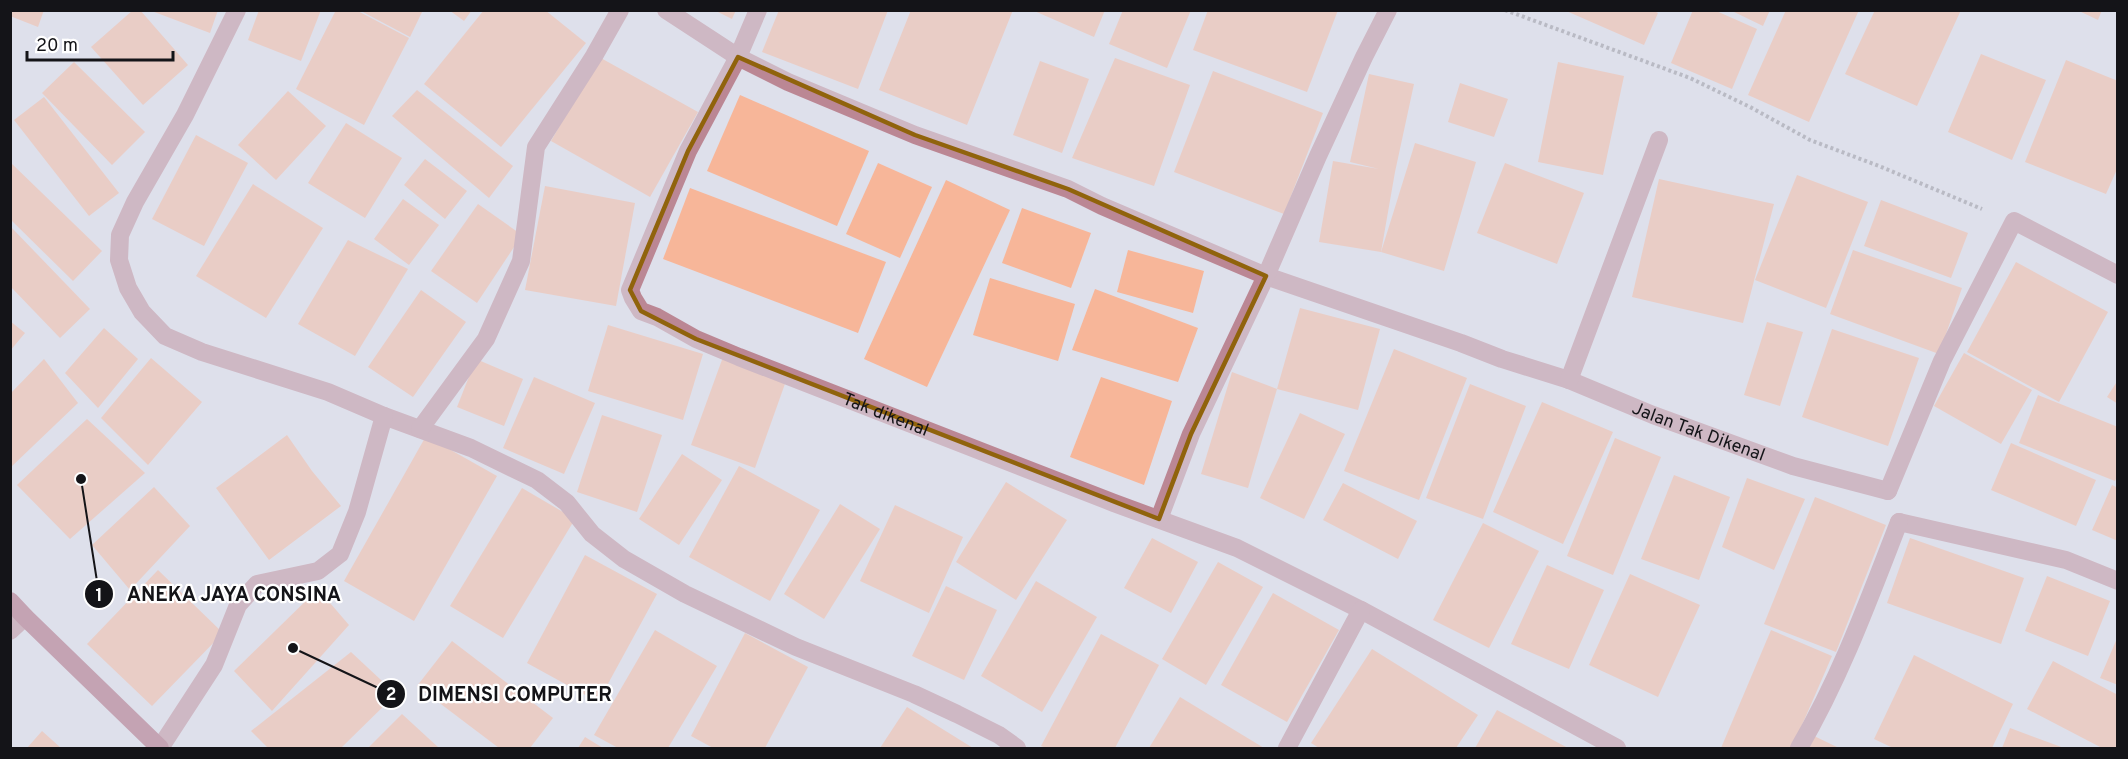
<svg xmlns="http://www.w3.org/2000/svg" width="2128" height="759" font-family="Overpass,sans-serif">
<rect width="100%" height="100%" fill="#dee0eb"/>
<g fill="#f7b699">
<path d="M10 10H44L38 27 10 16Z"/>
<path d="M133 10H140L188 65 143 105 91 47Z"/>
<path d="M149 10H218L210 33Z"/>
<path d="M259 10H321L301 61 248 40Z"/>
<path d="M336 10H356L409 38 364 125 296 89Z"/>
<path d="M359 10H423L410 37Z"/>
<path d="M449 10H472L464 21Z"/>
<path d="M484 10H545L586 43 501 147 424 84Z"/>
<path d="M714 10H736L732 19Z"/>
<path d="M779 10H888L858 89 762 52Z"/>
<path d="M911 10H1013L967 125 879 90Z"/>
<path d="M1032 10H1105L1094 37Z"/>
<path d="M1123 10H1191L1167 68 1109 44Z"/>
<path d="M1208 10H1338L1307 92 1193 50Z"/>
<path d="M1564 10H1652L1658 13 1644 45Z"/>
<path d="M1693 10H1714L1757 29 1732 89 1671 63Z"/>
<path d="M1730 10H1770L1763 26Z"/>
<path d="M1786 10H1859L1809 122 1748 95Z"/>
<path d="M1875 10H1961L1917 106 1845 74Z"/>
<path d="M2077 10H2102L2098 20Z"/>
<path d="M1981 54 2046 80 2012 160 1948 132Z"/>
<path d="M599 57 698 112 650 197 551 141Z"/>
<path d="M1115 58 1190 85 1154 186 1072 158Z"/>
<path d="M2066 60 2118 81V167L2106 194 2025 162Z"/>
<path d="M1040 61 1089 79 1062 153 1013 135Z"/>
<path d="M74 62 145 132 112 165 42 93Z"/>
<path d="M1558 62 1624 76 1603 175 1538 162Z"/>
<path d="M1213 71 1323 113 1284 214 1174 172Z"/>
<path d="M1369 74 1414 84 1395 172 1381 252 1319 242 1333 161 1379 169 1350 162Z"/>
<path d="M1460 83 1508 99 1494 137 1448 122Z"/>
<path d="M417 90 513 166 489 198 392 116Z"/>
<path d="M288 91 326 126 276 180 238 145Z"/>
<path d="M740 95 869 151 837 226 707 171Z"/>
<path d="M44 97 119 193 89 216 14 120Z"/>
<path d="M346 123 402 158 365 218 308 183Z"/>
<path d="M196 135 248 163 204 246 152 219Z"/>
<path d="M1415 143 1476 162 1444 271 1381 252Z"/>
<path d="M425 159 467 191 445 219 404 185Z"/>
<path d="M10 162 102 251 73 281 10 219Z"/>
<path d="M878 163 932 187 900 258 846 234Z"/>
<path d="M1505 163 1584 193 1557 264 1477 233Z"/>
<path d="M1797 175 1868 202 1826 308 1755 280Z"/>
<path d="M1659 179 1774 204 1743 323 1632 297Z"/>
<path d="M946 180 1010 210 927 387 864 359Z"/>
<path d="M253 184 323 228 266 318 196 276Z"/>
<path d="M545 186 635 203 616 306 525 290Z"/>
<path d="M690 188 886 262 858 333 663 259Z"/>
<path d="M403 199 439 225 409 265 374 239Z"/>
<path d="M1881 200 1968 233 1951 278 1864 246Z"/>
<path d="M478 204 522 235 477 303 431 271Z"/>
<path d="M1022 208 1091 233 1071 288 1002 263Z"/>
<path d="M10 226 90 309 60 338 10 286Z"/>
<path d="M348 240 408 269 355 356 298 324Z"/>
<path d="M1128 250 1204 271 1193 313 1117 292Z"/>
<path d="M1853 250 1962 288 1939 354 1830 314Z"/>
<path d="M2016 262 2108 312 2059 402 1967 352Z"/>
<path d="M990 278 1075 304 1058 361 973 335Z"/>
<path d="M1095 289 1198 328 1178 382 1072 350Z"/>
<path d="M421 290 466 322 413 397 368 367Z"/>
<path d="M1300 308 1380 329 1358 410 1277 389Z"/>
<path d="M10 321 25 333 10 351Z"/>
<path d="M1767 322 1803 332 1780 406 1744 395Z"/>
<path d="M608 325 703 354 683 420 588 391Z"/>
<path d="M104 328 138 359 98 408 65 373Z"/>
<path d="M1832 329 1919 358 1888 446 1802 417Z"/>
<path d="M1394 349 1467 378 1419 500 1344 471Z"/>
<path d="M1964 353 2032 390 2001 444 1934 406Z"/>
<path d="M723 357 786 381 755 468 691 445Z"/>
<path d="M151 358 202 402 148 465 101 418Z"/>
<path d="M44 359 78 403 10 468V394Z"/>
<path d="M476 359 523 379 504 426 457 407Z"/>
<path d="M1232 372 1277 389 1248 488 1201 474Z"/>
<path d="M534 377 595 403 564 474 503 448Z"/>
<path d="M1101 377 1172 401 1144 485 1070 457Z"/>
<path d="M2118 380V404L2107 397Z"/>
<path d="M1470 384 1526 406 1483 519 1426 498Z"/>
<path d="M2038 395 2118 427V474L2115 481 2019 443Z"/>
<path d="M1542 402 1613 432 1563 544 1493 512Z"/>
<path d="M1300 413 1345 434 1304 519 1260 498Z"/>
<path d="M602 415 662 435 637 512 577 492Z"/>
<path d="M87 419 145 473 70 539 17 485Z"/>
<path d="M287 435 312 471 341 506 269 560 216 488Z"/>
<path d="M426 436 497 476 414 621 344 581Z"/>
<path d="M1615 438 1661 457 1613 575 1567 556Z"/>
<path d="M2011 443 2096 480 2076 526 1991 490Z"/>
<path d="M682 454 722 480 679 545 639 519Z"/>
<path d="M739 466 820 510 770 601 689 557Z"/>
<path d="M1674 475 1730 497 1699 580 1641 559Z"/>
<path d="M1747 478 1805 499 1774 570 1722 547Z"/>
<path d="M1006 482 1067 520 1016 600 956 562Z"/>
<path d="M1343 483 1417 521 1398 559 1323 520Z"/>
<path d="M2112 485 2118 488V541L2092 530Z"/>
<path d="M154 487 190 526 130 590 92 545Z"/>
<path d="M522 488 575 519 503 638 450 606Z"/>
<path d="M1815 497 1886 525 1836 652 1764 624Z"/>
<path d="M840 504 880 529 824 619 784 594Z"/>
<path d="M895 505 963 537 929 613 860 581Z"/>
<path d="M1483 523 1539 551 1489 648 1433 620Z"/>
<path d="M1152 538 1198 562 1171 613 1124 588Z"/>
<path d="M1910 538 2024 578 2001 644 1887 603Z"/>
<path d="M585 555 657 594 598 702 527 663Z"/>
<path d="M1218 562 1263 587 1206 685 1162 659Z"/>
<path d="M1547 565 1604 590 1569 669 1511 644Z"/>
<path d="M158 570 223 633 152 706 87 644Z"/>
<path d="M1630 574 1700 605 1658 697 1589 665Z"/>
<path d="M2047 576 2110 601 2088 656 2025 631Z"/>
<path d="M1036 581 1097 617 1042 712 981 676Z"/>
<path d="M946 586 997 610 964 680 912 656Z"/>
<path d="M318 589 349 625 272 711 234 671Z"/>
<path d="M1273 593 1339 630 1287 722 1221 685Z"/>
<path d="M655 630 717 666 668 748H618L594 735Z"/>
<path d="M1771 630 1832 656 1792 748H1721Z"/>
<path d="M745 633 808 667 765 748H713L691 736Z"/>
<path d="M1101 634 1159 665 1115 748H1046L1041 746Z"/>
<path d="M2118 636V685L2100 678Z"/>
<path d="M452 641 553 718 530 748H499L417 686Z"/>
<path d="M1372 649 1478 715 1456 748H1319L1311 743Z"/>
<path d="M351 652 396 694 341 748H268L251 731Z"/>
<path d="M1914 655 2013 704 1992 748H1893L1874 739Z"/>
<path d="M2053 661 2118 695V748H2102L2027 709Z"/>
<path d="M1180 697 1264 748H1149Z"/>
<path d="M907 707 973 748H880Z"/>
<path d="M1497 710 1568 748H1475Z"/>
<path d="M402 714 439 748H368Z"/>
<path d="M2010 728 2064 748H2002Z"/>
<path d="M42 731 61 748H27Z"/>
<path d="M1812 735 1839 748H1806Z"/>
<path d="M585 737 603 748H578Z"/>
</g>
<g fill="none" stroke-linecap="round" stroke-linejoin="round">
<path stroke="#8c8d95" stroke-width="4" stroke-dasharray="3 3" stroke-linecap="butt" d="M1505 10 1690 78 1750 107 1810 140 1879 166 1982 209"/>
<g stroke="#bb8794" stroke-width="18">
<path id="s1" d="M666 10 738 57 788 82 915 135 1068 189 1102 206 1266 276 1461 343 1502 359 1569 380 1653 415 1793 466 1888 491"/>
<path id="s2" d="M758 10 738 57 688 151 630 290 633 298 641 311 657 317 696 339 739 357 1114 503 1237 548 1361 610 1617 748"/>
<path d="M1569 380 1659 140"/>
<path d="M384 416 471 448 537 480 567 503 592 534 624 559 685 594 796 647 914 694 957 714 999 735 1017 748"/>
<path d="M420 429 486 339 521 261 536 147 594 56 620 10"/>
<path d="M1888 491 1942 361 2014 221 2118 275"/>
<path d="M1159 519 1191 434 1266 276 1318 156 1364 57 1388 10"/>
<path d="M1899 522 2066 560 2118 581"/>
<path d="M10 631 25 617"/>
<path d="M160 748 214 665 238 605 257 584 318 571 340 554 357 512 384 416 328 392 202 352 165 336 142 312 128 288 119 260 120 235 135 202 185 115 237 10"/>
<path d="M1287 748 1361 610"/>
<path d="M1799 748C1841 676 1869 599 1899 522"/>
</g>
<path stroke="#a45a6f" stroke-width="18" d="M10 601 25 617 160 748"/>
</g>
<path d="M0 0H2128V759H0ZM738 57 915 135 1068 189 1266 276 1191 434 1159 519 696 339 641 311 630 290 688 151Z" fill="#dee0eb" fill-opacity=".55" fill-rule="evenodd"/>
<path fill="none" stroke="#90630c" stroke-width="4.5" stroke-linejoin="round" d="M738 57 915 135 1068 189 1266 276 1191 434 1159 519 696 339 641 311 630 290 688 151Z"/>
<g text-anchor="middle" stroke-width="4.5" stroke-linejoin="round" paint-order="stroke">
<g font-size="18" fill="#141418" stroke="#fff">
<text dy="6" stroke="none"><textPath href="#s2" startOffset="598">Tak dikenal</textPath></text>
<text dy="6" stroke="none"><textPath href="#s1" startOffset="1118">Jalan Tak Dikenal</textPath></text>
</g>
</g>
<path fill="none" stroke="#141418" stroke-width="2" d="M81 479L99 594M293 648L391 694"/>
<g fill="#141418" stroke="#fff" stroke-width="2">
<circle cx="81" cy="479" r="6"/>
<circle cx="293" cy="648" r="6"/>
<circle cx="99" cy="594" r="15"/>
<circle cx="391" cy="694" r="15"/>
</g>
<g font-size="18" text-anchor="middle" font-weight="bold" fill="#fff">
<text x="99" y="601">1</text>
<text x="391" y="700">2</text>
</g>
<g font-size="20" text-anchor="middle" font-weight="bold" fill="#141418" stroke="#fff" stroke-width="4.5" stroke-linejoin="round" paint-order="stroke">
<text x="234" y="601">ANEKA JAYA CONSINA</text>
<text x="515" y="701">DIMENSI COMPUTER</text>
</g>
<rect width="2128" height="759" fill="none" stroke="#141418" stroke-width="24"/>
<path d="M27 51v9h146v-9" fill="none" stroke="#141418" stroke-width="3"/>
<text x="36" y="51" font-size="18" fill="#141418" stroke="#ffffff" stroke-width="4.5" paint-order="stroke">20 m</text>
</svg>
